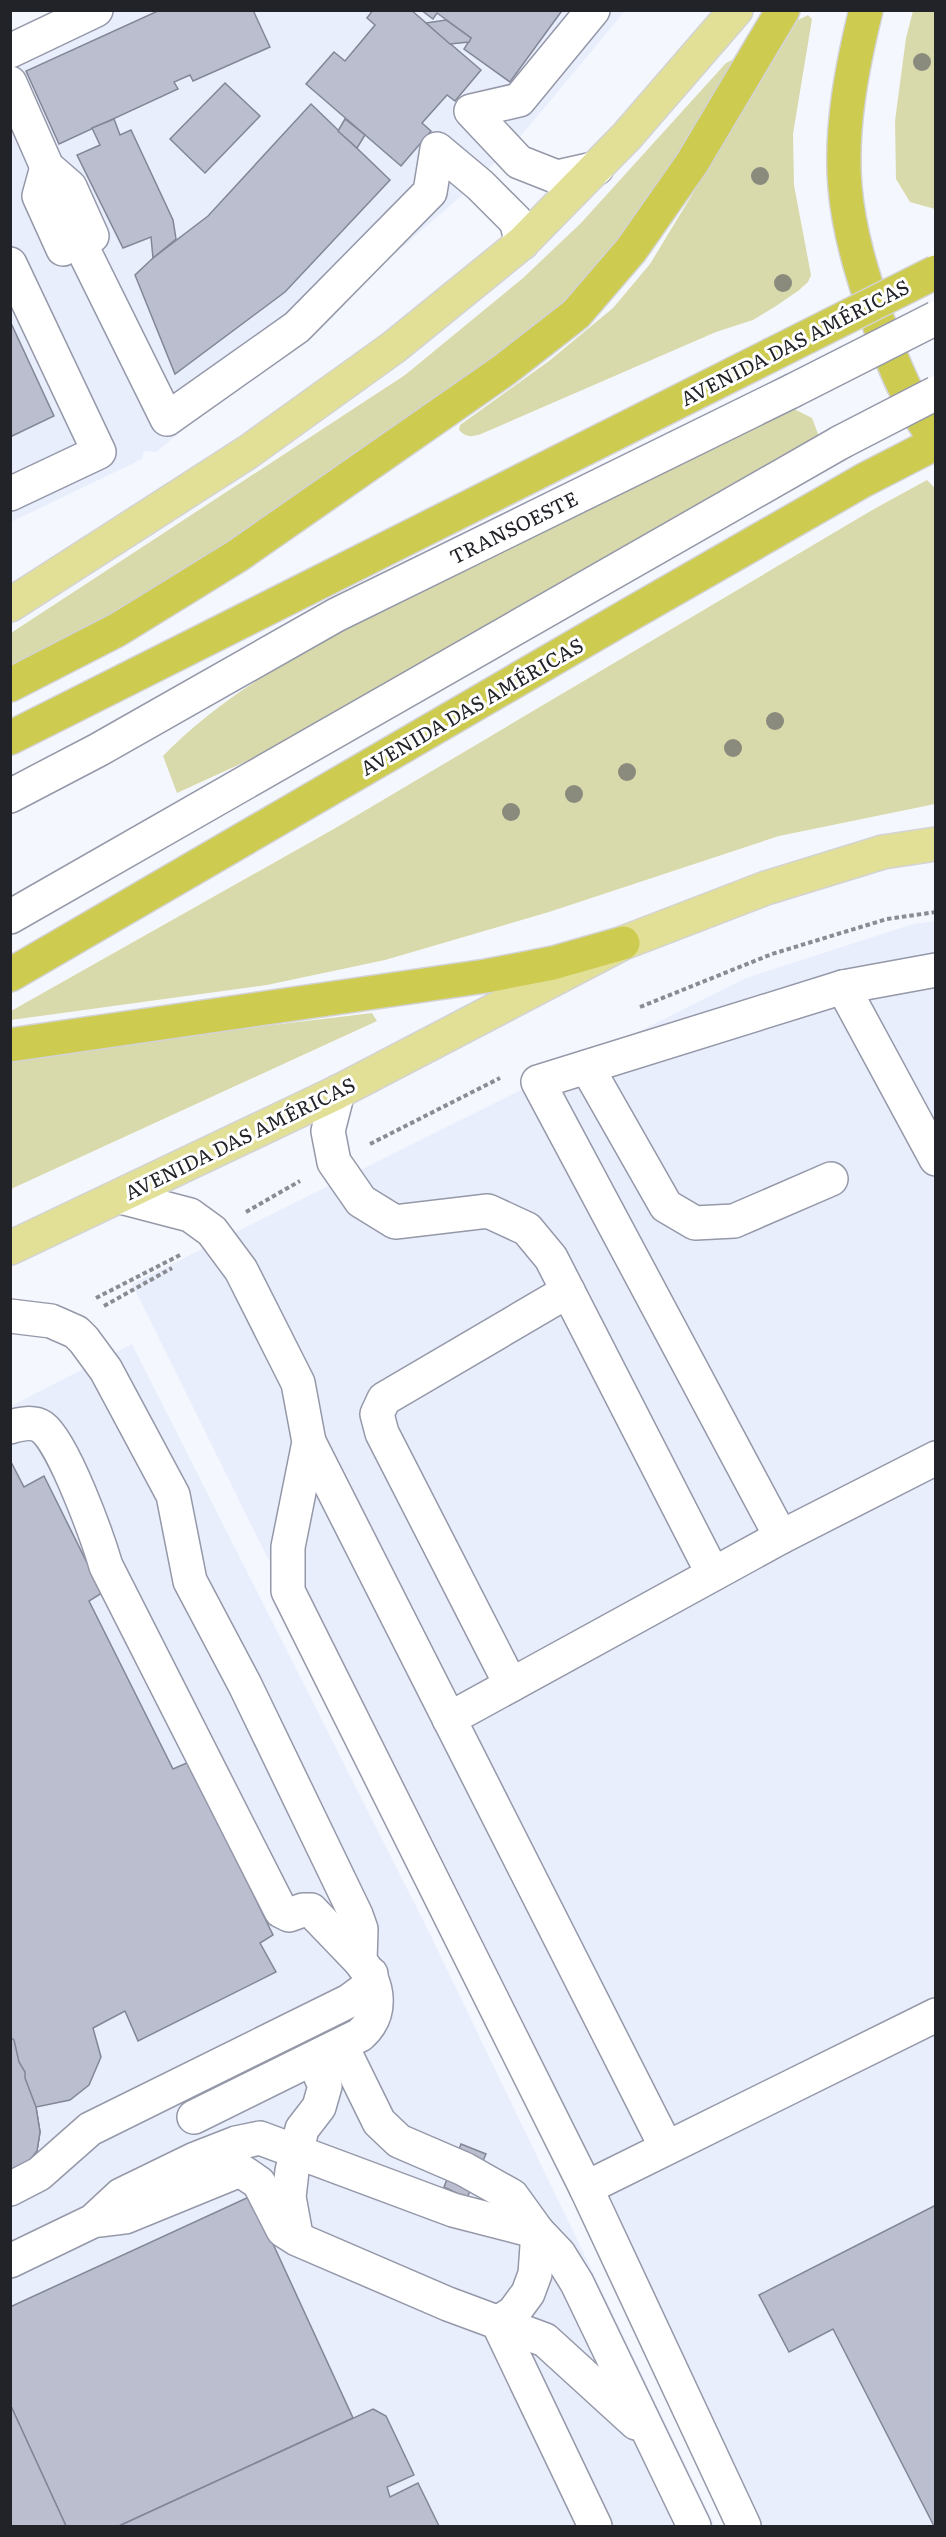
<svg xmlns="http://www.w3.org/2000/svg" width="946" height="2537" font-family="Literata,serif">
<rect width="100%" height="100%" fill="#f5f7fe"/>
<g fill="#e9eefd">
<path d="M53 10 625 11 520 137 468 190 335 306 156 452 144 451 142 459 11 522V30Z"/>
<path d="M935 921V2526H747L132 1284 746 978 913 924Z"/>
<path d="M132 1344 429 1932 715 2526H11V1406Z"/>
</g>
<g fill="#d9daab">
<path d="M913 11H935V209L910 202 896 179 895 121 906 38Z"/>
<path d="M808 15 812 19 793 134 794 185 811 275 808 282 798 291 776 306 753 320 716 332 481 434C471 437 467 438 459 430L460 425 549 361 613 308 650 264 798 20Z"/>
<path d="M734 59 738 63 624 237 578 295 435 402 194 568 11 670V633L405 375 523 278 581 223 726 63Z"/>
<path d="M790 407 812 418 820 439 271 750 177 793 163 756C241 675 361 621 462 571 571 516 680 461 790 407Z"/>
<path d="M927 480 936 489 935 804 779 836 549 912 385 960 267 985 11 1020V1011L339 826 874 509Z"/>
<path d="M372 1013 377 1021 11 1189 10 1057Z"/>
</g>
<g fill="#babecf" stroke="#828797" stroke-width="1.5">
<path d="M160 10H253L270 47 193 81 190 75 174 82 178 89 59 144 26 71Z"/>
<path d="M373 10H411L481 70 455 101 447 95 422 123 431 131 401 166 306 84 334 52 345 61 375 25 367 18Z"/>
<path d="M421 10H559L561 12 510 82 464 49 471 38 437 13 433 19Z"/>
<path d="M446 20 471 38 469 42 450 44 426 23Z"/>
<path d="M225 83 260 116 205 173 170 139Z"/>
<path d="M311 104 390 180 285 292 175 374 135 275 153 258 208 216Z"/>
<path d="M114 119 120 135 131 130 173 220 176 239 153 258 151 237 123 248 77 155 100 145 92 128Z"/>
<path d="M345 119 365 135 357 148 338 131Z"/>
<path d="M10 321 54 416 10 437Z"/>
<path d="M10 1460 24 1487 44 1476 102 1593 89 1601 173 1769 189 1762 273 1935 260 1943 276 1972 138 2041 125 2011 93 2028 101 2057 89 2085 70 2100 36 2107 40 2132 37 2151 22 2170 10 2178Z"/>
<path d="M10 2037 14 2040 19 2062 25 2072V2078L36 2107 40 2132 37 2151 22 2170 10 2178Z"/>
<path d="M461 2144 486 2154 467 2198 444 2187Z"/>
<path d="M251 2196 353 2418 119 2526H66L10 2404V2307Z"/>
<path d="M936 2205V2526H934L833 2329 789 2352 759 2295Z"/>
<path d="M10 2404 60 2513 66 2526H10Z"/>
<path d="M373 2409 386 2416 414 2475 387 2487 390 2497 418 2483 439 2526H119Z"/>
</g>
<g fill="none" stroke-linecap="round" stroke-linejoin="round">
<g stroke="#9498a8" stroke-width="36">
<g id="minor">
<path d="M593 10 519 100 471 111 519 162 557 177 597 168"/>
<path d="M10 51 96 10"/>
<path d="M10 83 47 167 70 187 92 236"/>
<path d="M47 167 39 196 63 249"/>
<path d="M67 217 167 419 297 327 430 192 437 149 480 185 516 221 522 243"/>
<path d="M10 264 99 452 10 494"/>
<path d="M10 796 98 750 336 615 792 391"/>
<path d="M10 917 841 442"/>
<path d="M843 987 936 1159"/>
<path d="M587 1067 666 1206 695 1223 734 1221 831 1179"/>
<path d="M338 1092 328 1131 334 1162 361 1201 395 1222 488 1211 527 1229 551 1258 713 1574"/>
<path d="M121 1197 190 1215 212 1231 241 1270 298 1383 309 1442 288 1547V1591L586 2188 744 2526"/>
<path d="M10 1316 51 1321 76 1332 84 1340 106 1370 173 1495 190 1581 245 1685 356 1915 361 1929 360 1961C379 1984 384 2014 360 2035L194 2117"/>
<path d="M10 1427C20 1424 33 1421 42 1427 64 1443 98 1539 106 1566L281 1911 289 1915 303 1910H311L360 1961"/>
<path d="M309 1442 666 2147"/>
<path d="M781 1537 538 1082 843 987 936 970"/>
<path d="M511 1685 382 1433 377 1414 384 1399 568 1291"/>
<path d="M449 1719 781 1537 936 1458"/>
<path d="M349 2061 379 2122 399 2141 464 2169 512 2196 538 2232 535 2274 528 2293 514 2312 498 2323 595 2526"/>
<path d="M586 2188 936 2015"/>
<path d="M10 2189 39 2174 90 2129 349 2001 368 1987 371 1974"/>
<path d="M101 2220 125 2217 240 2170 259 2183 283 2230 297 2239 448 2304 545 2340 636 2423"/>
<path d="M296 2235 289 2197 292 2171 302 2129 319 2107 325 2086 320 2075"/>
<path d="M10 2261 93 2221 121 2195 195 2159 236 2143 260 2138 453 2210 538 2232 559 2254 577 2283 694 2526"/>
</g>
</g>
<g stroke="#d3d3d4" stroke-width="36">
<g id="major">
<path d="M10 605 248 452 394 347 522 243 627 136 736 10"/>
<path d="M10 1248 338 1092 623 943 766 888 883 852 936 844"/>
</g>
</g>
<g stroke="#d3d3d4" stroke-width="36">
<g id="highway">
<path d="M866 10C852 67 840 129 845 187 849 234 863 277 878 321 892 363 909 404 936 440"/>
<path d="M10 685 117 630 237 556 504 370 576 314 631 250 692 163 783 10"/>
<path d="M10 738 771 355"/>
<path d="M10 975 620 620 864 480 936 443"/>
<path d="M10 1045 486 976 553 963 623 943"/>
</g>
</g>
<g stroke="#8a8c92" stroke-width="4" stroke-dasharray="4.5 3" stroke-linecap="butt">
<path d="M640 1007 772 954 887 919 936 912"/>
<path d="M370 1144 500 1078"/>
<path d="M246 1212 300 1181"/>
<path d="M96 1298 180 1255"/>
<path d="M104 1306 172 1268"/>
</g>
<use href="#minor" stroke="#fff" stroke-width="33"/>
<use href="#major" stroke="#e2e096" stroke-width="33"/>
<use href="#highway" stroke="#cecc50" stroke-width="33"/>
<g stroke="#9498a8" stroke-width="36" stroke-linecap="butt">
<g id="minor-bridge">
<path d="M792 391 936 318"/>
<path d="M841 442 936 393"/>
</g>
</g>
<g stroke="#d3d3d4" stroke-width="36" stroke-linecap="butt">
<path id="highway-bridge" d="M771 355 936 272"/>
</g>
<use href="#minor-bridge" stroke="#fff" stroke-width="33"/>
<use href="#highway-bridge" stroke="#cecc50" stroke-width="33"/>
</g>
<g fill="#8a8b7d">
<circle cx="922" cy="62" r="9"/>
<circle cx="760" cy="176" r="9"/>
<circle cx="783" cy="283" r="9"/>
<circle cx="775" cy="721" r="9"/>
<circle cx="733" cy="748" r="9"/>
<circle cx="627" cy="772" r="9"/>
<circle cx="574" cy="794" r="9"/>
<circle cx="511" cy="812" r="9"/>
</g>
<g text-anchor="middle" stroke-width="6" stroke-linejoin="round" paint-order="stroke">
<g font-size="20" fill="#212329" stroke="#fff">
<text transform="translate(795 343) rotate(-27)" y="7">AVENIDA DAS AMÉRICAS</text>
<text transform="translate(514 528) rotate(-26)" y="7">TRANSOESTE</text>
<text transform="translate(472 707) rotate(-30)" y="7">AVENIDA DAS AMÉRICAS</text>
<text transform="translate(240 1139) rotate(-26)" y="7">AVENIDA DAS AMÉRICAS</text>
</g>
</g>
<rect width="946" height="2537" fill="none" stroke="#212329" stroke-width="24"/>
</svg>
